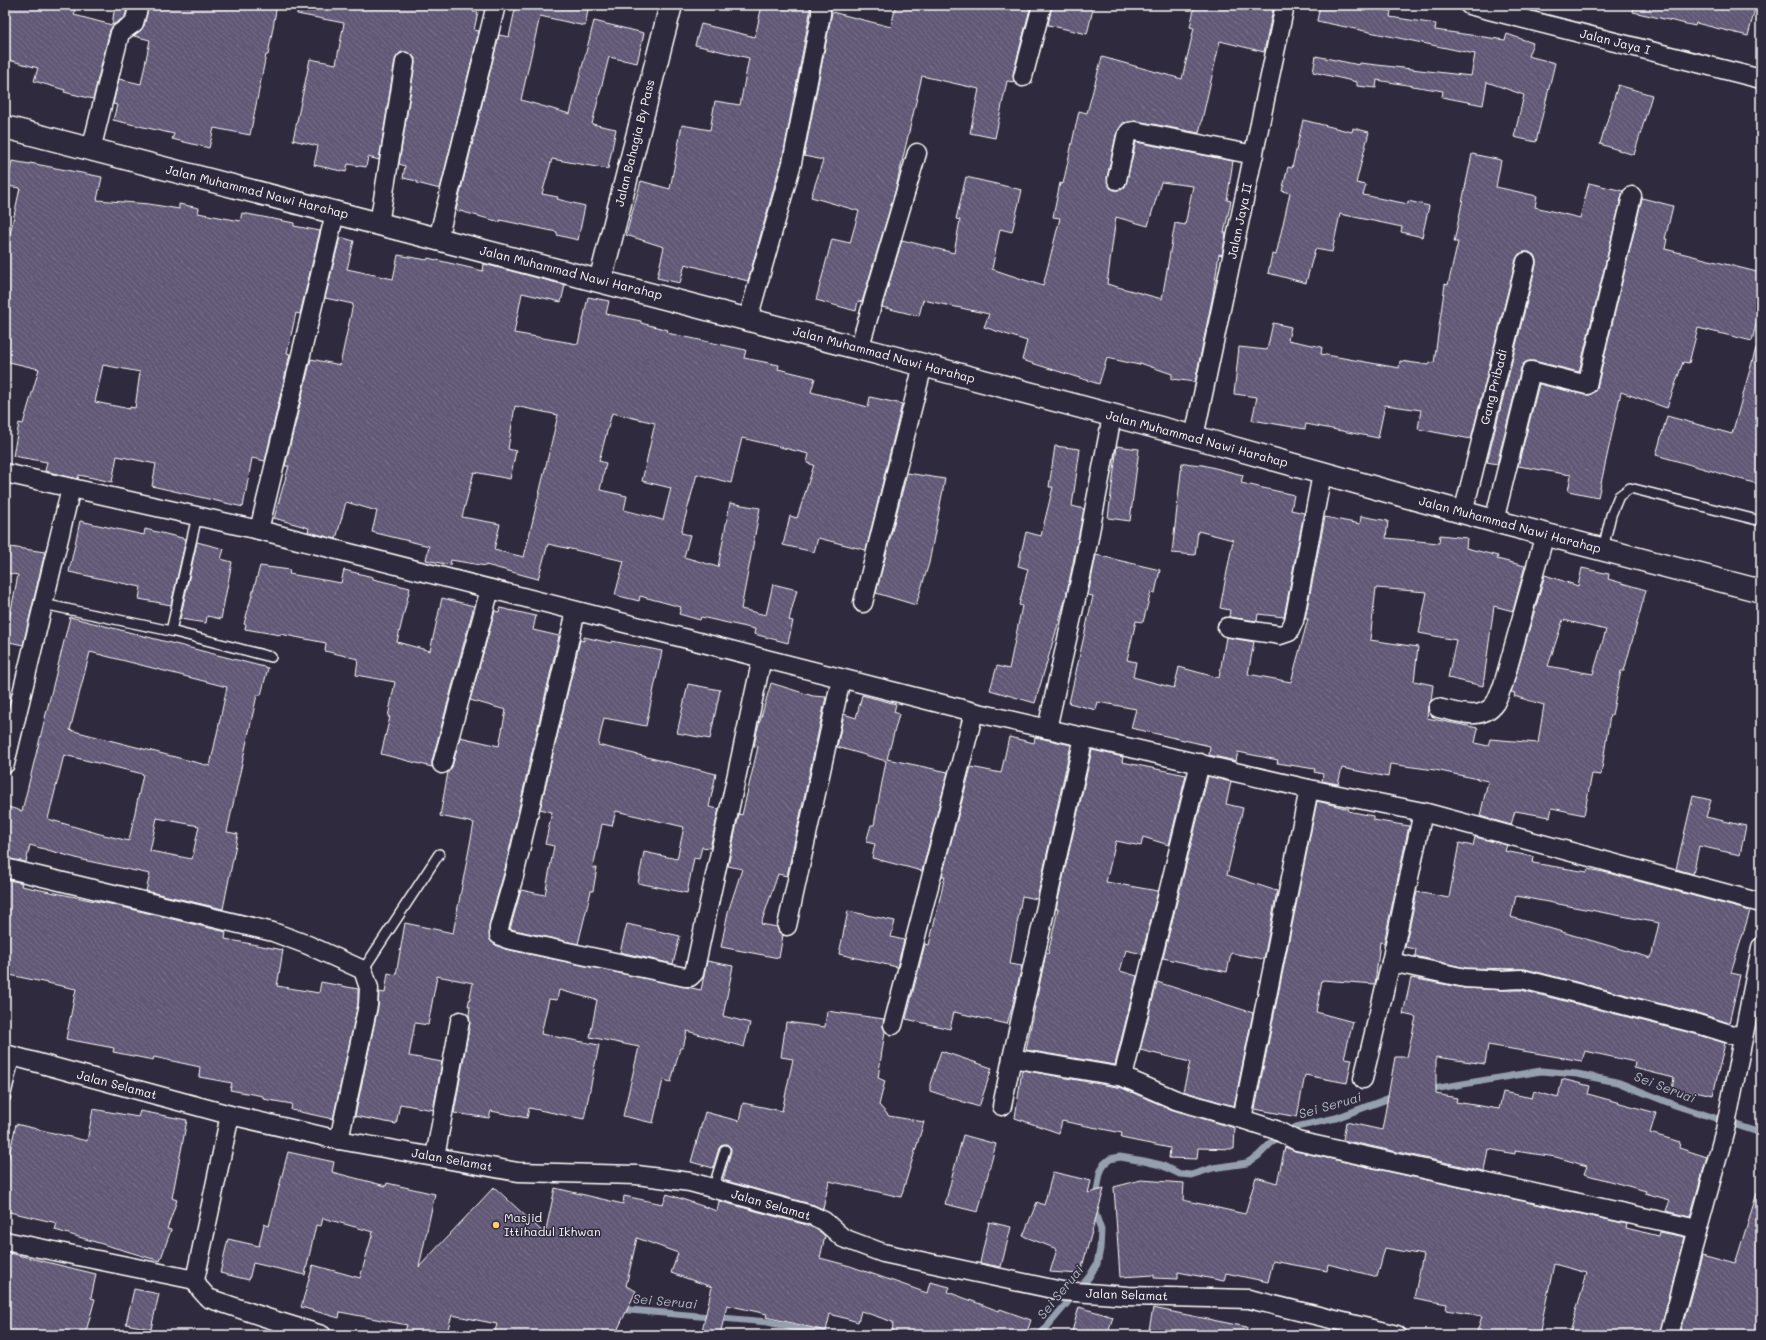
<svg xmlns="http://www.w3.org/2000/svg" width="1766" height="1340" font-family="Mali,sans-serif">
<defs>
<pattern id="building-back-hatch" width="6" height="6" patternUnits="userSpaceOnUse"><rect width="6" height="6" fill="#615875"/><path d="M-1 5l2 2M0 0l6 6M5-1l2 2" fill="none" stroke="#79718a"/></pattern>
</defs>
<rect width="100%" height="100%" fill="#2f2a3d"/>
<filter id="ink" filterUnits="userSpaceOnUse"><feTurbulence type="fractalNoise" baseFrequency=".025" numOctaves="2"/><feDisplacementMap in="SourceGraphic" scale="8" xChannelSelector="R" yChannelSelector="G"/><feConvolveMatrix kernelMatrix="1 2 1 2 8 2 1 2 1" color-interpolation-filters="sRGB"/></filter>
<g filter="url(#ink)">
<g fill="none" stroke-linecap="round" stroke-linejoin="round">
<g stroke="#959fae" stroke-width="7">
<path d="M1427 1090 1541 1071 1577 1074 1617 1082 1675 1105 1761 1133"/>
<path d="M618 1309 768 1322 826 1335"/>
<path d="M1040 1335 1089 1277 1097 1264 1100 1249 1101 1230 1095 1213V1203L1100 1173 1104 1164 1110 1159 1120 1157 1144 1161 1161 1165 1180 1174 1191 1175 1213 1168 1247 1163 1258 1156 1274 1140 1296 1127 1336 1118 1395 1096"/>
</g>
</g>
<g fill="url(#building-back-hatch)" stroke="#fff" fill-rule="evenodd">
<path d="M5 5H69L68 8 75 10 74 15 112 25 115 5H128L125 17 114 24 110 30 93 99 64 92 65 90 34 81 38 68 5 59Z"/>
<path d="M149 5H277L268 55H266L250 135 214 128 209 148 172 139 174 134 113 120 117 105 113 104 119 79 141 84 150 40 134 36 144 26Z"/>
<path d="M297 5H474L473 12H478L474 30 479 31 440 189 417 183V181L403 178 405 166 399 164 415 64V58L407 52H401L397 56 395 60 379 160 368 157 366 167 348 164 346 172 314 165 318 146 293 140 310 59 336 64 344 23 297 14Z"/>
<path d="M516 5H589L585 26 540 16 521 100 570 114 594 21 644 33 637 63 609 57 592 124 616 129 608 169 552 159 542 194 558 197 557 199 585 206 578 240 557 235V232L500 220V222L456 210 499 35 509 37Z"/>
<path d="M762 5H804L810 7V13L784 151 748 281 685 264 680 283 657 278 664 247 626 235 641 181 670 189 682 125 710 130 715 101 740 105 749 58 695 45 701 24 755 37Z"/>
<path d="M896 5H1031L1013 74 1014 82 1007 81 995 138 970 133 979 89 922 76 895 192 862 302 858 301 856 311 816 300 832 239 850 243 859 211 811 197 823 160 804 156 832 12 891 27Z"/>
<path d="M1052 5H1094L1087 34 1048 25Z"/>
<path d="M1195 5H1274L1264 52 1220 41 1199 133 1137 121 1123 123 1116 135 1107 178 1110 188 1114 190H1121L1125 187 1136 142 1233 161 1227 200 1231 201 1224 233H1226L1222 255 1219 254 1213 295 1195 382 1172 379V374L1140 363 1139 365 1107 358 1099 384 1022 360 1027 341 984 327 989 314 923 300 919 316 882 307 902 240 954 253 960 220 956 219 966 177 1022 190 1012 232 1000 229 992 269 1043 286 1060 218 1053 217 1060 183 1063 184 1079 111 1087 113 1102 57 1182 79 1194 28 1190 27ZM1161 182 1193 186 1185 225 1175 223 1162 299 1107 284 1116 217 1148 226Z"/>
<path d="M1320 5H1363L1391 11 1390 17 1436 24 1435 30 1505 40 1507 34 1533 43 1528 56 1555 63 1536 142 1514 137 1524 95 1487 82 1483 105 1442 97 1443 91 1377 80 1376 88 1357 86V82L1313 72 1316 56 1359 65 1360 63 1471 76 1475 54 1317 21Z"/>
<path d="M1634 5H1756L1748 36 1696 23 1695 26 1633 12Z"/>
<path d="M1618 85 1652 95 1634 155 1600 144Z"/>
<path d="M1303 120 1352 132 1353 128 1369 132 1356 183 1366 185 1363 195 1408 204V201L1429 206 1422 237 1401 232 1402 227 1340 214 1332 252 1315 249 1306 283 1268 273 1272 254 1276 255 1290 193 1282 191 1288 167 1292 168Z"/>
<path d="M1472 154 1501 160 1496 187 1537 196 1535 207 1580 218 1589 183 1623 191 1579 372 1534 361H1528L1524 363 1521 368 1497 464 1487 462 1536 265V260L1534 255 1529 252H1524L1519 254 1516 259 1471 439 1418 429 1421 410 1385 405 1378 438 1306 424 1305 429 1252 420 1257 397 1234 394 1239 347 1267 350 1273 323 1291 327 1288 340 1322 347 1321 354 1399 368 1400 361 1429 365 1430 362 1434 363 1445 284 1448 285 1458 242H1454Z"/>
<path d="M12 161 30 164V163L102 177 97 200 149 204 179 209V204L199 208 198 213 240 221 242 213 294 223V226L320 231 300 314 296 313 287 353 290 354 265 461 252 458 243 507 152 486 156 464 117 456 112 482 79 475 78 479 45 471 47 462 13 456 19 423 23 424 39 369 5 361V238L9 239 20 188 7 186ZM103 365 140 372 135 408 130 407V409L95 402Z"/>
<path d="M1642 198 1673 206 1665 239H1667L1665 249 1761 273V304L1752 341 1698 328 1689 363 1683 362 1667 408 1621 392 1598 497 1568 491 1571 475 1518 466 1539 384 1585 395H1590L1597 388Z"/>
<path d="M340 237 354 241 347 269 393 279 398 255 427 260 428 258 483 271 484 264 565 285 561 302 522 293 514 333 578 344 588 297 609 301 606 314 641 321V323L668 330 667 333 746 350 744 358 779 365 778 369 815 378 811 392 868 407 870 397 902 404 866 550 818 538 814 552 783 545 790 516 797 518 814 465 807 463 809 454 742 438 731 483 697 474 681 533 690 535 684 557 718 567 730 503 760 508 741 609 766 615 773 584 797 590 789 620 793 621 788 643 754 634 755 629 701 617 700 620 679 614 681 607 640 596 639 601 615 595 624 561 548 544 538 579 486 565V566L451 560 450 565 426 560 429 546 372 532 377 511 346 502 336 539 308 532 309 528 274 518 289 466H285L311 359 340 365 353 304 325 298ZM515 406 558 415 524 557 494 550 500 524 462 517 474 472 510 479 516 451 508 449ZM612 413 655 423 642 481 671 488 663 520 624 510 627 496 600 490 606 463 599 461Z"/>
<path d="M1756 348 1761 349V485L1656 455 1667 416 1732 434Z"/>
<path d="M1055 446 1080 449 1072 506 1084 509 1066 597 1035 703 990 690 997 666 1009 669 1022 606 1019 605 1028 569 1018 566 1026 532 1041 536 1053 487H1049Z"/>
<path d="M1117 446 1139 449 1130 521 1108 518Z"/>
<path d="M1182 463 1203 465 1243 475 1241 483 1294 495 1291 510 1304 513 1284 617 1258 614 1257 621 1229 617 1230 610 1220 608 1233 540 1198 531 1195 555 1172 553Z"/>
<path d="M907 473 945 479 929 563 916 605 876 593Z"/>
<path d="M1361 516 1388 521 1386 538 1439 543 1440 535 1467 538 1466 548 1498 556 1497 559 1525 566 1513 611 1494 606 1483 686 1448 678 1456 640 1419 633 1427 592 1376 588 1370 640 1418 647 1414 681 1433 685 1431 701 1428 706 1427 718 1478 728 1475 743 1488 746 1490 739 1538 743 1544 705 1514 696 1515 693 1511 692 1545 575 1578 586 1582 568 1609 574 1608 579 1646 590 1624 671H1621L1612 715H1610L1601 775 1592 774 1584 815 1552 808 1550 817 1515 811 1511 825 1480 816 1488 781 1435 770 1390 764 1388 777 1342 768 1338 784 1322 781 1323 774 1314 772 1315 769 1277 763 1278 760 1238 752 1236 761 1209 755 1210 746 1131 728 1136 709 1098 702 1096 710 1069 703 1093 596 1088 595 1096 555 1160 570 1155 593 1151 592 1143 622 1136 621 1127 660 1136 662 1133 677 1174 688 1179 667 1219 678 1226 637 1254 642 1248 674 1291 682 1308 619H1305L1325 517 1360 524ZM1563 620 1606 630 1593 674 1548 666Z"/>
<path d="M80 521 144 535 145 529 186 539 171 605 139 599 141 587 69 572Z"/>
<path d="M197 542 224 549 221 559 232 562 221 619 207 616 206 623 180 619Z"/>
<path d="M10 547 45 552 23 645 5 641 18 575 5 573Z"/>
<path d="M260 566 290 570 289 574 341 583 344 570 373 577V579L410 588 397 642 430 651 442 598 474 606 432 761V767L381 754 390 717H388L395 682 356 675 358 659 325 651 326 643 280 634V635L245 629 246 625 244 624Z"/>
<path d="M500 608 536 616 533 630 559 636 504 873 489 925 490 940 494 944 505 949 701 990 707 961 733 966 723 1016 750 1023 744 1047 687 1031 683 1048H680L671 1082 663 1080 653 1123 623 1116 639 1047 590 1037 597 1000 559 990 557 1000 549 999 541 1034 599 1045 584 1119 529 1108 527 1118 491 1111 489 1118 454 1113 470 1023 469 1015 470 1006H468L473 983 437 976 428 1025 415 1023 409 1056 442 1062 433 1110 400 1104 396 1124 355 1116 378 1007 379 992 385 993 388 973 396 975 405 923 453 933 474 823 440 816 448 772 452 767 460 737 499 746 506 710 470 700 495 611 499 612Z"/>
<path d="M70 617 268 668 261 695H257L227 832 238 834 223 909 146 891 150 874 83 860 30 845 26 862 5 858V817L8 807 22 811ZM90 652 227 687 210 766 70 730ZM64 755 143 774 129 841 100 834 48 819ZM157 818 199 826 192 859 150 851Z"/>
<path d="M584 637 611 643 612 641 662 651 646 726 604 718 598 745 716 774 709 807 719 809 710 848 702 847 699 859 694 858 687 893 638 883 644 852 677 859 684 827 616 811 612 826 602 824 593 868H597L593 891H591L578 944 510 929 521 890 545 895 554 846 545 844 552 812 540 809 580 640 584 641Z"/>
<path d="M771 683 813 696 826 697 787 876 778 874 761 924 777 927 780 933 783 935 779 958 721 947 728 912 742 869 728 866 739 814 742 815 758 747 754 746 757 731Z"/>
<path d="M688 684 720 690 710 739 677 733Z"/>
<path d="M862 695 896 704 894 712 899 714 887 759 948 772 922 871 872 858 875 844 866 842 871 825H874L886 761 837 747 844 714 856 718Z"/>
<path d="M1009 737 1034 743 1035 737 1071 745 1037 899 1022 896 1010 964 1022 966 1012 1008 1007 1024 954 1012 950 1029 906 1019 925 944 929 945 945 876H942L971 767 1001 773Z"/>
<path d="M1092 750 1123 757 1122 762 1186 775 1169 845 1143 837 1141 846 1116 841 1106 882 1158 891 1142 954 1126 950 1120 971 1137 976 1115 1065 1026 1050 1046 953 1048 954 1058 909H1056Z"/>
<path d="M1208 776 1231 782 1226 804 1243 808 1227 875 1277 891 1264 959 1231 953 1227 972 1163 958Z"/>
<path d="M1693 796 1711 800 1706 817 1746 826 1740 855 1699 846 1693 874 1676 869Z"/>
<path d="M1317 801 1349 809 1348 811 1373 816V820L1409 826 1384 943 1380 942 1375 984 1322 980 1316 1012 1353 1022 1344 1058 1352 1059 1347 1083 1305 1075 1297 1117 1255 1109Z"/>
<path d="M1475 837 1507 845 1505 851 1534 857 1533 863 1587 872 1588 869 1608 873 1750 911 1731 973 1740 975 1729 1023 1701 1014 1525 969 1466 968 1415 956 1416 949 1405 947 1417 892 1449 898 1459 843 1473 846ZM1516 896 1659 923 1651 958 1511 917Z"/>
<path d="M5 879 22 883 21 886 110 904 226 932 225 939 283 950 277 986 319 993 321 982 358 989V1004L333 1119 291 1110 292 1104 263 1099V1096L230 1090 232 1083 199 1077 200 1067 154 1057 153 1060 113 1052 114 1048 66 1039 76 989 5 974Z"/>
<path d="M848 911 895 921 891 937 904 940 897 967 839 954Z"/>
<path d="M627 924 680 936 673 964 620 952Z"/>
<path d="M1411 978 1464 988 1502 990H1521L1695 1034 1725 1043 1713 1095 1695 1091 1694 1095 1672 1089 1674 1078 1634 1068 1635 1062 1585 1051 1582 1061 1488 1045 1485 1064 1436 1057V1094L1457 1098 1456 1102 1499 1109 1503 1092 1532 1098 1534 1091 1558 1098 1562 1079 1590 1086 1588 1094 1656 1113 1650 1133 1680 1142 1679 1148 1707 1157 1690 1217 1666 1211 1670 1200 1645 1193 1646 1191 1584 1174 1587 1166 1556 1157 1515 1151V1154L1488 1149 1484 1171 1343 1140 1346 1122 1382 1130 1395 1057H1407L1416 1017 1403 1014Z"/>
<path d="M1157 982 1253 1013 1234 1106 1183 1091 1190 1062 1140 1050Z"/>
<path d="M827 1011 884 1019 883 1027 885 1031 878 1078 885 1081 879 1105 889 1116 924 1122 901 1197 829 1181 823 1209 814 1205 723 1180 731 1151V1148L727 1144H723L719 1148 713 1168 691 1162 705 1112 739 1121 743 1103 782 1111 793 1059 781 1057 786 1022 825 1027Z"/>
<path d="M941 1051 992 1068 979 1107 930 1091V1084Z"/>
<path d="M1022 1070 1122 1088 1173 1110 1235 1128 1234 1149 1198 1148 1197 1159 1169 1158 1170 1148 1121 1138 1122 1133 1062 1121 1059 1133 1015 1118Z"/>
<path d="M93 1109 138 1117 140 1111 187 1120 172 1198 177 1200 167 1229 171 1230 160 1261 55 1230 57 1223 5 1211V1174L16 1124 87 1141Z"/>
<path d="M963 1135 996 1144 978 1212 945 1204Z"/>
<path d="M1285 1147 1295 1151 1627 1224 1626 1228 1659 1236 1660 1232 1685 1237 1659 1335H1569L1587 1273 1554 1264 1539 1335H1476L1482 1316 1446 1310 1447 1304 1414 1298 1423 1255 1385 1248 1377 1277 1328 1264 1327 1271 1273 1261 1268 1282 1226 1273 1224 1281 1178 1272V1279L1154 1278V1275L1120 1277 1114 1187 1141 1180 1184 1183 1183 1200 1245 1214 1256 1177 1277 1183Z"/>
<path d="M288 1152 334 1162 332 1172 386 1186 387 1183 435 1194 419 1267 494 1187 545 1234 555 1188 623 1204 624 1196 663 1204 667 1194 717 1211 719 1201 807 1225 818 1230 825 1236 820 1258 850 1266 927 1293 930 1282 950 1287 948 1292 999 1311 1000 1309 1031 1320 1026 1335H995L976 1328 973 1335H892L893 1322 861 1311 858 1322 830 1314 826 1331 766 1317 767 1314 727 1305 720 1335H701L712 1287 671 1273 678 1253 637 1238 626 1286 636 1291 615 1335H494L497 1324 452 1315 446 1335H404L407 1325 340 1312 339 1318 301 1307 313 1265 360 1278 373 1232 323 1218 321 1226 316 1225 305 1275 253 1263 249 1280 220 1273 228 1239 259 1246 264 1224 269 1226Z"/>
<path d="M1053 1172 1091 1181 1088 1193 1104 1189 1080 1274 1050 1272 1057 1249 1023 1236 1037 1202 1044 1205Z"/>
<path d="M1757 1193H1761V1335H1680L1702 1255 1735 1264Z"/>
<path d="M989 1222 1011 1227 1001 1267 980 1263Z"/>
<path d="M5 1252 96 1274 91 1298 95 1299 85 1335H5Z"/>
<path d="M134 1289 159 1294 151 1329 126 1324Z"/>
<path d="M1079 1307 1113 1317 1107 1335H1071Z"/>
<path d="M1153 1308 1247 1327 1246 1335H1148Z"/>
</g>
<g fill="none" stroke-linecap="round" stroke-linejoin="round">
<g stroke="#fff" stroke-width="12">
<g id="lane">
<path d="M1603 549 1611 515 1619 496 1630 488 1761 521"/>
<path d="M43 604 171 631 271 657"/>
<path d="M171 631 197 516"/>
<path d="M363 970 439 854"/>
<path d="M5 1098 15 1056"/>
<path d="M713 1189 725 1150"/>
</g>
</g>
<g stroke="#fff" stroke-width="21">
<g id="street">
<path d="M1469 5 1761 79"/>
<path d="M1023 77 1042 5"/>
<path d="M91 150 120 33 134 23 139 5"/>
<path d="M1117 180 1126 137 1129 132 1135 131 1254 155"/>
<path d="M379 224 405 62"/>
<path d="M438 239 496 5"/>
<path d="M748 319 792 163 821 14V5"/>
<path d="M859 349 917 153"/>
<path d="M1194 437 1285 5"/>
<path d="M5 473 259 530 974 712 1309 789 1423 812 1761 903"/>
<path d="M1463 513 1526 262"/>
<path d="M1494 521 1531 371 1587 385 1632 196"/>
<path d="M259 530 335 213"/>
<path d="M863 603 923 365"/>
<path d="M576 611 514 876 499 928V935L507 939 685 977H690L694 973 762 658"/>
<path d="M1227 627 1280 635 1289 632 1294 621 1322 474"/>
<path d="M1438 708C1456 712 1482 722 1495 703 1498 698 1500 691 1503 685L1545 534"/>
<path d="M1047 729 1084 563 1112 416"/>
<path d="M1084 737 1012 1058 1123 1077 1176 1100 1242 1119 1276 1130 1297 1141 1697 1229"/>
<path d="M5 764 71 488"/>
<path d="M442 764 490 589"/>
<path d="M5 868 273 932 308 945 363 970 369 988 368 1005 339 1140"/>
<path d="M787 926 841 679"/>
<path d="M1391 962 1465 978 1502 980 1522 979 1698 1024 1743 1038"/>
<path d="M893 1025 974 712"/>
<path d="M5 1054 230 1115 339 1140 518 1172 637 1175 690 1182 811 1215 824 1221 843 1238 883 1253 1062 1291 1128 1296 1249 1299 1397 1335"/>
<path d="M1123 1077 1200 763"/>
<path d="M1363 1079 1391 962 1423 812"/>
<path d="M1002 1106 1012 1058"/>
<path d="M230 1115 195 1280 200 1289 208 1298 267 1318 322 1335"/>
<path d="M1242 1119 1309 789"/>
<path d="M435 1157 460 1021"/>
<path d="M5 1241 195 1280"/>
<path d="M1669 1335 1725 1130 1761 947"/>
</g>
</g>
<g stroke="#fff" stroke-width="25">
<g id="secondary">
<path d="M5 127 923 365 1194 437 1494 521 1761 591"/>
<path d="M600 281 671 5"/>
</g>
</g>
<use href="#lane" stroke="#2f2a3d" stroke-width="9"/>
<use href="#street" stroke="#2f2a3d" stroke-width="18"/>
<use href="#secondary" stroke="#2f2a3d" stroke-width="22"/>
</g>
</g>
<circle fill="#ffd166" stroke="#2f2a3d" stroke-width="1.5" cx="496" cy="1225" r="4"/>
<g text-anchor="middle" stroke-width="3" stroke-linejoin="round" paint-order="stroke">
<g font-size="12" fill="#fff" stroke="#2f2a3d">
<text transform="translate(1615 42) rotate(14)" y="4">Jalan Jaya I</text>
<text transform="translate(635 143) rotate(-76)" y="4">Jalan Bahagia By Pass</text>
<text transform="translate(257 192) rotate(14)" y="4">Jalan Muhammad Nawi Harahap</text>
<text transform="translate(1240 221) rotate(-78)" y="4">Jalan Jaya II</text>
<text transform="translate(571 273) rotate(14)" y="4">Jalan Muhammad Nawi Harahap</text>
<text transform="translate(884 355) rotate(15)" y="4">Jalan Muhammad Nawi Harahap</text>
<text transform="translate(1494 387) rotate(-76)" y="4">Gang Pribadi</text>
<text transform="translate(1197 439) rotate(15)" y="4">Jalan Muhammad Nawi Harahap</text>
<text transform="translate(1510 525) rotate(15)" y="4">Jalan Muhammad Nawi Harahap</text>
<text transform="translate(117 1085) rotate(15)" y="4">Jalan Selamat</text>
<text transform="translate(452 1160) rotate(10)" y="4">Jalan Selamat</text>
<text transform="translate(771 1205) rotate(16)" y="4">Jalan Selamat</text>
<text transform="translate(1127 1295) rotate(2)" y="4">Jalan Selamat</text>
</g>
<g font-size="12" fill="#fff" stroke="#2f2a3d" text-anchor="start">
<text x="504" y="1222">Masjid<tspan x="504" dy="14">Ittihadul Ikhwan</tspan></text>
</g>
<g font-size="13" font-style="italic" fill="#afb7c2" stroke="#2f2a3d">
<text transform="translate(1665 1087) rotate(21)" y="5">Sei Seruai</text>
<text transform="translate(1330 1105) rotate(-16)" y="5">Sei Seruai</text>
<text transform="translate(1060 1292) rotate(-51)" y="5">Sei Seruai</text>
<text transform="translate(665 1301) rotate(5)" y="5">Sei Seruai</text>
</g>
</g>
<rect width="1766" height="1340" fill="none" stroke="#2f2a3d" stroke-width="20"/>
<rect x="10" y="10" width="1746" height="1320" fill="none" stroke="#fff" stroke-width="1.5" filter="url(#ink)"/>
</svg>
